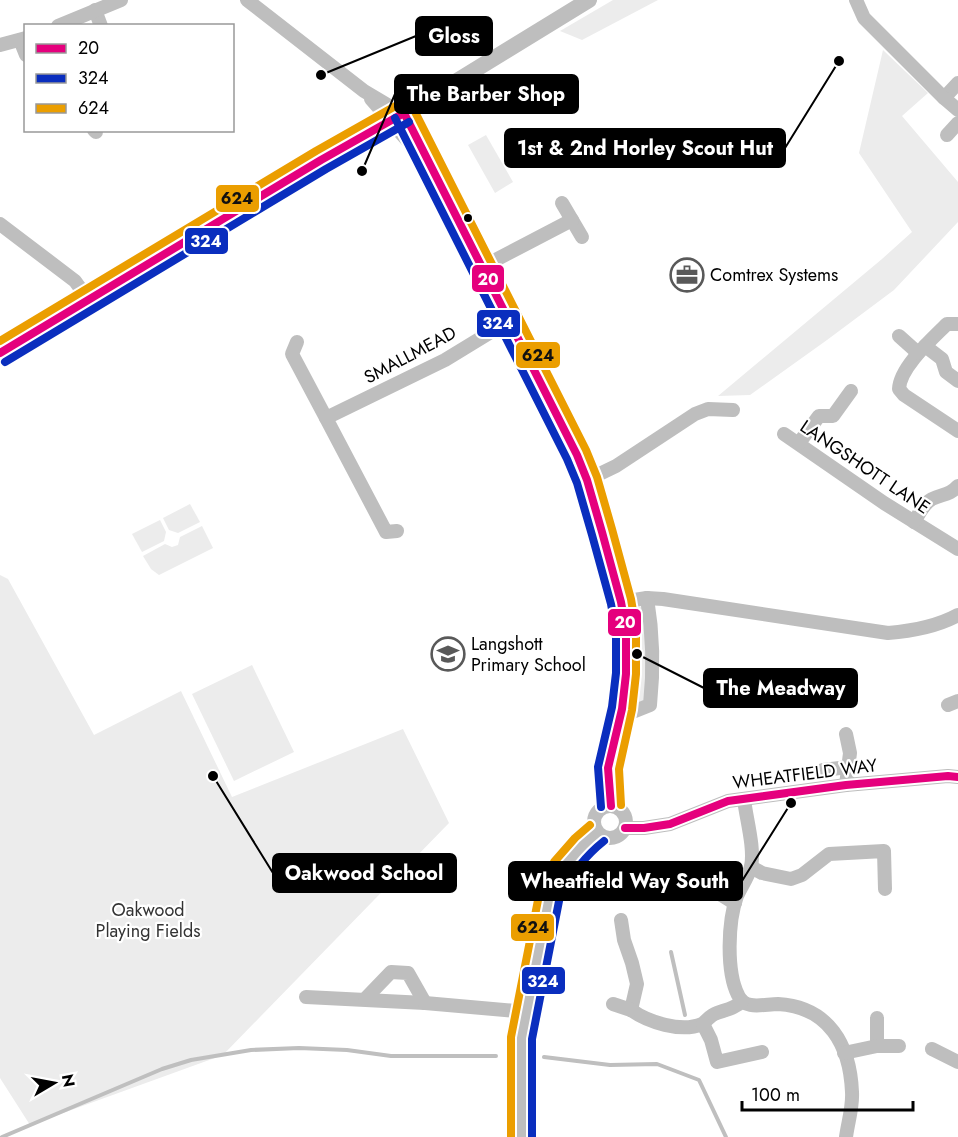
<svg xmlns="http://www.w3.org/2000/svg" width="958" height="1137" font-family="Jost,sans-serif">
<rect width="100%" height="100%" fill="#fff"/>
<g fill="#ececec">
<path d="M613 0H658L582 40 560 31Z"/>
<path d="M883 50 928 93 902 116 958 182V222L894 290 827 340 750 395 718 396 882 259 912 232 859 153Z"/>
<path d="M486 135 513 182 495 193 468 145Z"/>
<path d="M190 504 200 522 178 533 169 530 163 518Z"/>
<path d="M160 520 166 532 164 541 142 552 132 534Z"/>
<path d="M202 526 213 548 159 575 151 569 143 556 165 544 172 547 178 545 180 537Z"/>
<path d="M0 575 8 579 94 735 181 691 232 797 403 729 449 823 223 1055 30 1125 0 1078Z"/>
<path d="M642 607 646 630V702L634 704 632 701 636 652 631 608Z"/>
<path d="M252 665 294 752 234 781 192 694Z"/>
</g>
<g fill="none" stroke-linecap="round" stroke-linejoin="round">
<g stroke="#bfbfbf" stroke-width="4">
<path d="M671 952 685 1015"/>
<path d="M544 1057 610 1065 657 1064 699 1080 726 1137"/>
<path d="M2 1137 162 1069 191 1060 251 1050 299 1048 347 1050 391 1056H496"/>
</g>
<g stroke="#bebebe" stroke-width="14">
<path d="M247 0 364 91 396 110 404 113 577 455 587 480 602 532 621 602 626 630V674L622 709 608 768 611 806"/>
<path d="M856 0 864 18 944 98 958 83"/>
<path d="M95 10 101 26"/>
<path d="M58 26 121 0"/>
<path d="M20 40 26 55"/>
<path d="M0 45 26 38"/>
<path d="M944 98 958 110"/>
<path d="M371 99 420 155"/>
<path d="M94 130 96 132"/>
<path d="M947 135 958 123"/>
<path d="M562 203 582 237"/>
<path d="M0 224 75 281 88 299"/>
<path d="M482 267 572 220"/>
<path d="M958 324H947C932 339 900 367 899 389L904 395 958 431"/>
<path d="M899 336 918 353"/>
<path d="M297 342 292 354 326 418"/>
<path d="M925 346 942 359 946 372 958 381"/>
<path d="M784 434 884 503 958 549"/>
<path d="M799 443 819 416H833L851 391"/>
<path d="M587 480 616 466 695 414 708 409 733 410"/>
<path d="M914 522C919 514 924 503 932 499 943 494 950 495 958 486"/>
<path d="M397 531 386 532 326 418 445 360 509 321"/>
<path d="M621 602 647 598 663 599 888 633C913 631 936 627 958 615"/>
<path d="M948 705 958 701"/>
<path d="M622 709 635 711 650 705C654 668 653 634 647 598"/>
<path d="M823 770 848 767"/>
<path d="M846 785 850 753 846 734"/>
<path d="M744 799C746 818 755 848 751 867 748 877 741 887 737 896 728 921 726 971 738 995 745 1011 764 1004 778 1004 829 1007 850 1045 852 1092 853 1107 848 1122 846 1137"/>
<circle cx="610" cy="822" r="16"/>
<path d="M625 828H644L670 824 728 801 846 785 948 776 958 777"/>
<path d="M751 867 762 873 791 879 802 875 829 854 884 851 885 889"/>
<path d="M671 894C674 891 678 887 682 885 700 878 720 895 735 903"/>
<path d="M621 920 624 940 632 963 637 984 631 1010C648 1022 681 1033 702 1024 707 1021 710 1015 717 1013 725 1010 736 1008 742 1001"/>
<path d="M306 997 425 1003 527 1012"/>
<path d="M365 999 391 972 408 973 425 1003"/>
<path d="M613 1004 631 1010"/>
<path d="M877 1018V1046"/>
<path d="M703 1024 711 1040 717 1062 762 1052"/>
<path d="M932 1049 958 1062"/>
<path d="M844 1053 877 1046H899"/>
<path d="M522 1137 521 1038 550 893 562 869 582 845 597 833"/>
</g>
<path stroke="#bebebe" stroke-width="16" d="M0 353 321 160 421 103 589 0"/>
<g stroke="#fff" stroke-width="12">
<g id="bus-1">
<path d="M404 113 577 455 587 480 602 532 621 602 626 630V674L622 709 608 768 611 806"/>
<path d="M0 353 321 160 404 113"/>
<path d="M625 828H644L670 824 728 801 846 785 948 776 958 777"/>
</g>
</g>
<g stroke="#fff" stroke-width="12">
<g id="bus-2">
<path d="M395 118 567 459 577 483 592 535 611 604 616 631V673L612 707 598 767 601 807"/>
<path d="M5 362 326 169 409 122"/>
<path d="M532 1137V1039L560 896C571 874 584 857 604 841"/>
</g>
</g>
<g stroke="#fff" stroke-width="12">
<g id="bus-3">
<path d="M413 108 586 450 597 477 612 529 631 599 636 629V674L632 710 619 769 621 805"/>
<path d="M0 341 316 151 399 104"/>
<path d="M511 1137V1037L540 890 554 862 575 838 590 825"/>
</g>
</g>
<use href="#bus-1" stroke="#e5007d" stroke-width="8"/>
<use href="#bus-2" stroke="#0a2ebe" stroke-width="8"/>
<use href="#bus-3" stroke="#eb9e00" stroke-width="8"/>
</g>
<defs>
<g id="office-ring" transform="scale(1.725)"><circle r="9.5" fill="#fff" stroke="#595959" stroke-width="1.5"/><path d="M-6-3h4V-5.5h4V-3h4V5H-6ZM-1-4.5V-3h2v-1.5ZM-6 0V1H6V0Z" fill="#595959"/></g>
<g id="school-ring" transform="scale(1.725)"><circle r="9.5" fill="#fff" stroke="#595959" stroke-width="1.5"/><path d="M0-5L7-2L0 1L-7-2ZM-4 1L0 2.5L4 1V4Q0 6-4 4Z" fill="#595959"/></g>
</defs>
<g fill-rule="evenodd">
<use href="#office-ring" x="687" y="275"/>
<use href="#school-ring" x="448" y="654"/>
</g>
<circle fill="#000" stroke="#fff" stroke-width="2" cx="468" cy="218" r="5"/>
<g text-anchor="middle" stroke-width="4.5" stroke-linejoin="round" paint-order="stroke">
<g font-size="18" fill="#000" stroke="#fff" text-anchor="start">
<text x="710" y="281">Comtrex Systems</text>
<text x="471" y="650">Langshott<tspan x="471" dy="21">Primary School</tspan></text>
</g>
<g font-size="18" fill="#000" stroke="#fff">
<text transform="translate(410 355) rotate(-28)" y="6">SMALLMEAD</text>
<text transform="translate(865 467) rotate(34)" y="6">LANGSHOTT LANE</text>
<text transform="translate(805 774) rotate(-7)" y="6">WHEATFIELD WAY</text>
</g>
<g font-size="18" fill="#333" stroke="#fff">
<text x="148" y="916">Oakwood<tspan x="148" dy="21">Playing Fields</tspan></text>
</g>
</g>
<path fill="none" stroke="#000" stroke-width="2" d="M321 75L416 36M362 171L395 94M839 61L785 148M637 654L704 688M213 776L273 873M791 803L742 881"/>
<g fill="#000" stroke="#fff" stroke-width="2">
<circle cx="321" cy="75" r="6"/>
<circle cx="362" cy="171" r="6"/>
<circle cx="839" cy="61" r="6"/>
<circle cx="637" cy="654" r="6"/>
<circle cx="213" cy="776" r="6"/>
<circle cx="791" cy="803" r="6"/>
</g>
<g fill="#000" stroke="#000" stroke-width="2">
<rect x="416" y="17" width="76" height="38" rx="6"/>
<rect x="395" y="75" width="183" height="38" rx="6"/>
<rect x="505" y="129" width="280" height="38" rx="6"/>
<rect x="704" y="669" width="153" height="38" rx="6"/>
<rect x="273" y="854" width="183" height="38" rx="6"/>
<rect x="509" y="862" width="233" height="38" rx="6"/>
</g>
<g font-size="20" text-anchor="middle" font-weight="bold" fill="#fff">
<text x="454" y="43">Gloss</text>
<text x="486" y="101">The Barber Shop</text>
<text x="645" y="155">1st &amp; 2nd Horley Scout Hut</text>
<text x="781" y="695">The Meadway</text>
<text x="364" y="880">Oakwood School</text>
<text x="625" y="888">Wheatfield Way South</text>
</g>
<g stroke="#fff" stroke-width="2">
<rect x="215" y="184" width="45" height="29" rx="6" fill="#eb9e00"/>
<rect x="184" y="227" width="45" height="28" rx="6" fill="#0a2ebe"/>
<rect x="471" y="264" width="34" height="29" rx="6" fill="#e5007d"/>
<rect x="476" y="309" width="45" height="29" rx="6" fill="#0a2ebe"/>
<rect x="515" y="341" width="46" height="28" rx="6" fill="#eb9e00"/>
<rect x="607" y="608" width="35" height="29" rx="6" fill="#e5007d"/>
<rect x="510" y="913" width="45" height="29" rx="6" fill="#eb9e00"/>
<rect x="521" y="966" width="45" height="29" rx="6" fill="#0a2ebe"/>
</g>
<g font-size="16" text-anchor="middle" font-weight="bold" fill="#fff">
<text x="206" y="247">324</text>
<text x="488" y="285">20</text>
<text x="498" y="329">324</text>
<text x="625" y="628">20</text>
<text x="543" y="987">324</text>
</g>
<g font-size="16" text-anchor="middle" font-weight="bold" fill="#111">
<text x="237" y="204">624</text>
<text x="538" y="361">624</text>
<text x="533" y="933">624</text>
</g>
<rect x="24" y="24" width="210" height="108" fill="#ffffff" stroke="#999999" stroke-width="1.5"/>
<rect x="36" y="44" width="30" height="9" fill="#e5007d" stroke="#999999" stroke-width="1.5"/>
<text x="78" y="54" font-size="18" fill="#000000">20</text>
<rect x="36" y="74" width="30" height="9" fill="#0a2ebe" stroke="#999999" stroke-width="1.5"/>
<text x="78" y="84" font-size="18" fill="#000000">324</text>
<rect x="36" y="104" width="30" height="9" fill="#eb9e00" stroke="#999999" stroke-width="1.5"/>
<text x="78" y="114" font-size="18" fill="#000000">624</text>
<g transform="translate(54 1083) rotate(80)" stroke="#ffffff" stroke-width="4.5" paint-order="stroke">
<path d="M0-4.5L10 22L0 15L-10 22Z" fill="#000000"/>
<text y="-9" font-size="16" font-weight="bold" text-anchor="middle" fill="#000000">N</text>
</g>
<path d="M742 1101v9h171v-9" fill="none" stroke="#000000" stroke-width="3"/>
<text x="751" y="1101" font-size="18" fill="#000000" stroke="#ffffff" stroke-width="4.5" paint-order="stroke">100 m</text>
</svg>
